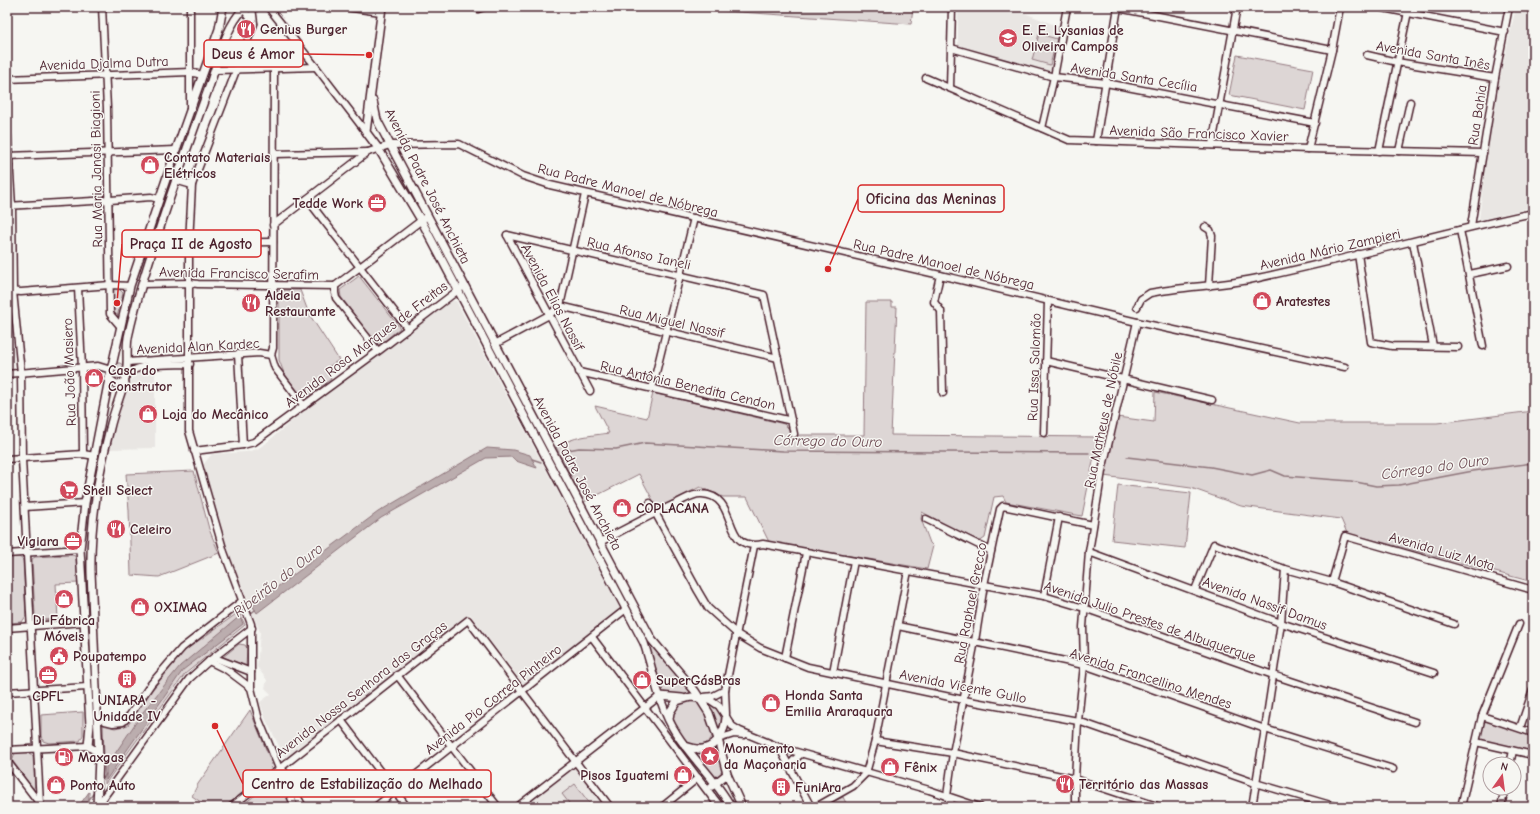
<svg xmlns="http://www.w3.org/2000/svg" width="1540" height="814" font-family="'Comic Neue',sans-serif">
<rect width="100%" height="100%" fill="#f6f6f2"/>
<filter id="ink" filterUnits="userSpaceOnUse"><feTurbulence type="fractalNoise" baseFrequency=".025" numOctaves="2"/><feDisplacementMap in="SourceGraphic" scale="8" xChannelSelector="R" yChannelSelector="G"/><feConvolveMatrix kernelMatrix="1 2 1 2 8 2 1 2 1" color-interpolation-filters="sRGB"/></filter>
<g filter="url(#ink)">
<g fill="#e9e6e3">
<path d="M958 7H1009L1060 27 1052 73 958 48Z"/>
<path d="M1516 7H1533V207L1479 220 1490 122Z"/>
<path d="M451 301H456L619 607 618 611 527 684H523L470 614 288 757 284 756 266 720 260 702 271 694 265 688 267 680 257 667 260 632 230 556 202 466 212 454 246 452 257 449 265 444 300 414Z"/>
<path d="M142 371H155V448L109 449 117 417 130 381 134 376Z"/>
<path d="M575 768 604 807H523Z"/>
</g>
<g fill="#ddd6d5" stroke="#947a80">
<path d="M616 7H662V10L636 9Z"/>
<path d="M711 7H913L911 24 711 10Z"/>
<path d="M1039 34 1057 39 1050 65 1032 60Z"/>
<path d="M1237 55 1313 69 1305 110 1229 95Z"/>
<path d="M359 276 400 328 378 346 341 297 340 290Z"/>
<path d="M115 288 119 289 123 293 117 317 114 314 113 289Z"/>
<path d="M281 290H300L309 314 339 360 325 369 331 379 308 397 303 396 300 394 284 373 279 360V291Z"/>
<path d="M464 292 646 634 694 694 663 695 647 644 463 293Z"/>
<path d="M866 302H892V307H897L891 435 1098 437 1082 516 1006 502 1003 496 994 497 985 538 979 542 922 512 921 519 930 543 933 546 927 569 769 542 747 497H723L700 487 657 508 639 474 584 502 556 447C574 436 589 436 609 433L595 406 647 418 653 393 784 424 790 430 788 438 800 435H864Z"/>
<path d="M117 363H120L125 367 123 377 118 380 113 377 114 366Z"/>
<path d="M1155 392 1300 423H1437L1533 411V582L1347 533 1341 519 1241 506 1191 488 1104 476 1117 417 1154 422Z"/>
<path d="M194 471 209 529 219 553 159 577 131 575 129 510 126 474Z"/>
<path d="M1118 485 1191 493 1185 548 1112 540Z"/>
<path d="M72 555 75 556 76 558 78 583 56 584 58 619 42 620 37 619 35 615 32 559 35 557Z"/>
<path d="M7 557H19L23 560 26 616 22 622 7 623Z"/>
<path d="M239 612 245 625 185 674 105 784 103 725 115 728 128 725 152 690 184 651Z"/>
<path d="M239 644 245 645 247 648 246 666 223 657Z"/>
<path d="M691 700C700 702 704 709 707 717 709 722 713 729 712 735 710 748 691 747 684 739 678 734 673 722 673 714L680 703Z"/>
<path d="M707 703C721 705 724 719 719 731Z"/>
<path d="M250 710 272 764 271 771 226 807H208L192 796 198 784Z"/>
<path d="M83 712V735L80 741 49 743 43 741 41 736V715Z"/>
<path d="M1485 721H1489L1533 737V751L1481 740 1479 738 1482 723Z"/>
<path d="M717 745 724 773 716 779 696 754 708 752Z"/>
<path d="M28 752 33 756 35 786 33 789 12 760 15 753Z"/>
<path d="M276 779 278 780 291 807H240Z"/>
<path d="M575 784 590 804 586 807H572L562 794Z"/>
<path d="M843 797 848 807H822Z"/>
</g>
<g fill="#bbadae" stroke="#8e747a">
<path d="M487 448 513 450 530 455 537 468 516 461 512 457 486 458 381 518 257 613 252 605 257 602 378 512Z"/>
<path d="M240 616 243 624 183 670 106 780V767L143 712 171 677 180 666Z"/>
<path d="M89 792V807H78Z"/>
</g>
<g fill="none" stroke-linecap="round" stroke-linejoin="round">
<g stroke="#8e747a" stroke-width="1.5">
<path d="M568 450 579 448 616 449 645 443 783 451 1089 453"/>
<path d="M1127 457 1211 467 1252 475 1271 470 1285 476 1351 481 1376 486 1399 485 1473 471 1533 463"/>
<path d="M532 459 541 462"/>
<path d="M249 615 255 610"/>
<path d="M101 782 106 774"/>
<path d="M88 801 95 791"/>
</g>
<g stroke="#4a1f2b" stroke-width="9">
<g id="minor">
<path d="M102 7 107 108 110 314 121 327"/>
<path d="M252 7 254 23"/>
<path d="M268 7 316 67 366 132"/>
<path d="M345 7 381 12"/>
<path d="M1378 7 1505 32"/>
<path d="M243 8 254 24 192 185 189 243V431L224 552 251 624V688L259 720 295 807"/>
<path d="M1118 8 1332 50"/>
<path d="M478 9 484 7"/>
<path d="M951 48 1054 77 1106 83 1315 123"/>
<path d="M1367 55 1397 62 1495 78"/>
<path d="M216 70 316 67"/>
<path d="M926 78 1069 140 1308 149 1483 153"/>
<path d="M7 79 190 72 202 75"/>
<path d="M950 88 952 7"/>
<path d="M190 109V7"/>
<path d="M7 125 12 206 13 291 21 373 22 459 40 804"/>
<path d="M1042 128 1054 77 1067 7"/>
<path d="M1096 141 1118 7"/>
<path d="M1212 145 1237 7"/>
<path d="M1308 149 1332 50 1340 7"/>
<path d="M1379 151 1409 7"/>
<path d="M1399 151 1410 102"/>
<path d="M274 154 368 152"/>
<path d="M7 156 176 150"/>
<path d="M175 180 192 185"/>
<path d="M307 199 408 329"/>
<path d="M7 206 110 200 151 197 159 199"/>
<path d="M273 225 368 152 390 145 459 144 523 176 550 185 940 275 1137 322 1345 367"/>
<path d="M1471 226 1495 78 1509 7"/>
<path d="M1205 227 1210 230 1212 236 1209 286"/>
<path d="M1460 230 1483 346"/>
<path d="M507 235 764 295 794 434"/>
<path d="M507 235 590 391"/>
<path d="M1413 242 1433 346"/>
<path d="M189 243 273 242"/>
<path d="M1358 254 1371 342 1392 346 1458 347"/>
<path d="M1470 274 1508 266"/>
<path d="M940 275 934 302 941 311 943 393"/>
<path d="M142 284 190 283 198 284 335 286"/>
<path d="M335 286 427 216"/>
<path d="M335 286V293L336 298 378 351"/>
<path d="M78 288 82 368 83 454"/>
<path d="M7 291 21 292 110 285 130 286"/>
<path d="M560 306 778 358"/>
<path d="M560 306 585 194"/>
<path d="M1137 307 1141 299 1150 293C1185 286 1223 286 1258 278 1350 258 1441 233 1533 213"/>
<path d="M495 344 549 315 560 306"/>
<path d="M238 354 243 445"/>
<path d="M271 355 273 348 274 69"/>
<path d="M271 355 275 368 304 406"/>
<path d="M1046 361 1212 400"/>
<path d="M127 362 259 353 271 355"/>
<path d="M579 372 792 421"/>
<path d="M7 374 98 366 111 370"/>
<path d="M126 375C140 362 171 365 190 364"/>
<path d="M652 389 694 218"/>
<path d="M1044 433 1048 301"/>
<path d="M194 451 243 445 254 442 381 349 461 288"/>
<path d="M7 459 83 454 95 456"/>
<path d="M650 503 698 591 708 608 737 634 760 648 808 667 964 700 1078 721 1255 783 1337 807"/>
<path d="M25 507 85 503"/>
<path d="M926 519 991 551"/>
<path d="M600 542C625 529 650 515 677 503 684 500 693 493 702 494 741 496 719 553 763 544L1044 596 1084 608 1273 675 1415 722"/>
<path d="M1089 552 1281 623 1434 673"/>
<path d="M7 554 80 549"/>
<path d="M1332 582 1345 536 1533 590"/>
<path d="M1195 590 1214 544 1285 569 1332 582 1454 624"/>
<path d="M1044 596 1059 517"/>
<path d="M898 626 1084 665 1265 729 1393 769"/>
<path d="M7 628 84 622"/>
<path d="M592 637 698 778 662 807"/>
<path d="M215 658 251 672"/>
<path d="M785 658 806 553"/>
<path d="M209 661 227 670 251 688"/>
<path d="M833 672 854 561"/>
<path d="M397 675 498 807"/>
<path d="M7 692 87 687"/>
<path d="M704 697 713 696 725 690"/>
<path d="M700 698 710 700 719 706 732 726 740 731 779 747 929 790 980 807"/>
<path d="M726 714 725 690 754 546"/>
<path d="M1482 716 1533 733"/>
<path d="M98 717 105 721 113 723 123 722 130 715 151 684 182 648 242 601"/>
<path d="M341 720 407 807"/>
<path d="M1520 728 1533 690"/>
<path d="M718 739 734 734 744 735"/>
<path d="M875 741 953 753 1075 779 1160 807"/>
<path d="M1476 742 1533 755"/>
<path d="M779 747 811 807"/>
<path d="M7 750 88 746"/>
<path d="M7 761 40 804"/>
<path d="M1510 764 1513 751"/>
<path d="M789 766 794 760 801 754"/>
<path d="M283 770 303 807"/>
<path d="M99 806H98L106 794 189 679 209 661 252 628"/>
<path d="M231 807 468 620 610 807"/>
<path d="M375 807 626 609"/>
<path d="M517 807 660 696"/>
<path d="M816 807 853 786 866 773 875 741 908 571"/>
<path d="M953 807 947 796 953 753 975 641 984 585 1000 509 1003 506 1093 525"/>
<path d="M1075 807V779L1078 721 1084 665 1083 627 1089 552 1102 471 1137 322"/>
<path d="M1252 807 1265 729 1281 623 1285 569"/>
<path d="M1461 807 1482 716 1519 624"/>
<path d="M1501 807 1505 788"/>
</g>
</g>
<g stroke="#4a1f2b" stroke-width="10">
<g id="major">
<path d="M382 7 366 132 378 148 421 220 644 643C654 673 659 707 676 733 692 759 716 779 731 807"/>
<path d="M373 101 377 120 652 640 695 691 709 713 718 739 727 774 742 807"/>
<path d="M109 379 116 384 125 383"/>
<path d="M660 696 682 698"/>
<path d="M669 719 670 712 677 701 691 697 700 698"/>
<path d="M685 746C691 748 697 750 703 749 717 747 725 730 726 718"/>
<path d="M99 757 96 751 88 746 90 725 80 549 85 503 109 379 130 286 176 150 219 29 223 7"/>
<path d="M698 778 720 807"/>
<path d="M712 786 727 774"/>
<path d="M97 807 99 757 91 572C90 523 98 475 110 428 114 410 122 393 126 375 129 361 125 347 129 333 136 301 146 270 156 240 172 189 190 140 208 90 218 62 224 29 245 7"/>
</g>
</g>
<use href="#minor" stroke="#f6f6f2" stroke-width="6"/>
<use href="#major" stroke="#f6f6f2" stroke-width="7"/>
</g>
</g>
<defs>
<g id="restaurant-disc" transform="scale(1)"><circle r="9.5" fill="#d1495b" stroke="#f6f6f2"/><path d="M-5-6h1v4h1v-4h1v4h1v-4h1v5L-1.5 .5V6h-2V.5L-5-1ZM5-6V6H3V1.5H1.5Q1.5-4 5-6Z" fill="#fff"/></g>
<g id="school-disc" transform="scale(1)"><circle r="9.5" fill="#d1495b" stroke="#f6f6f2"/><path d="M0-5L7-2L0 1L-7-2ZM-4 1L0 2.5L4 1V4Q0 6-4 4Z" fill="#fff"/></g>
<g id="shop-disc" transform="scale(1)"><circle r="9.5" fill="#d1495b" stroke="#f6f6f2"/><path d="M-5-2.5h2.3a2.7 3.5 0 0 1 5.4 0H5L5.5 6h-11ZM-1.5-2.5h3a1.5 2.3 0 0 0-3 0Z" fill="#fff"/></g>
<g id="office-disc" transform="scale(1)"><circle r="9.5" fill="#d1495b" stroke="#f6f6f2"/><path d="M-6-3h4V-5.5h4V-3h4V5H-6ZM-1-4.5V-3h2v-1.5ZM-6 0V1H6V0Z" fill="#fff"/></g>
<g id="supermarket-disc" transform="scale(1)"><circle r="9.5" fill="#d1495b" stroke="#f6f6f2"/><path d="M-6-5.5h2.5l.6 2H6L4.5 2H-2.5L-4.4-4H-6ZM-1.5 3.2a1.3 1.3 0 1 0 .1 0ZM3 3.2a1.3 1.3 0 1 0 .1 0Z" fill="#fff"/></g>
<g id="civic-disc" transform="scale(1)"><circle r="9.5" fill="#d1495b" stroke="#f6f6f2"/><path d="M-.6-6.5H3V-4.5H.6V-3L4-1V1h2V6H-6V1h2V-1L-.6-3ZM-1.2 2.5V6h2.4V2.5Z" fill="#fff"/></g>
<g id="building-disc" transform="scale(1)"><circle r="9.5" fill="#d1495b" stroke="#f6f6f2"/><path d="M-4-6H4V6H1V3H-1V6H-4ZM-2.5-4.3h1.7v1.8h-1.7ZM.8-4.3h1.7v1.8H.8ZM-2.5-1h1.7V.8h-1.7ZM.8-1h1.7V.8H.8Z" fill="#fff"/></g>
<g id="sight-disc" transform="scale(1)"><circle r="9.5" fill="#d1495b" stroke="#f6f6f2"/><path d="M0-6L1.8-2.2L6-1.7L2.9 1.2L3.7 5.4L0 3.3L-3.7 5.4L-2.9 1.2L-6-1.7L-1.8-2.2Z" fill="#fff"/></g>
<g id="fuel-disc" transform="scale(1)"><circle r="9.5" fill="#d1495b" stroke="#f6f6f2"/><path d="M-5.5-6h7V0h2V4h1.3V-2.5L3-4.5l.8-.8L6-3V5H2.5V1h-1V6h-7ZM-4.2-4.7v3.2H.2V-4.7Z" fill="#fff"/></g>
</defs>
<g fill-rule="evenodd">
<use href="#restaurant-disc" x="246" y="29"/>
<use href="#school-disc" x="1008" y="38"/>
<use href="#shop-disc" x="150" y="165"/>
<use href="#office-disc" x="377" y="203"/>
<use href="#shop-disc" x="1262" y="301"/>
<use href="#restaurant-disc" x="251" y="303"/>
<use href="#shop-disc" x="94" y="378"/>
<use href="#shop-disc" x="148" y="414"/>
<use href="#supermarket-disc" x="69" y="490"/>
<use href="#shop-disc" x="622" y="508"/>
<use href="#restaurant-disc" x="116" y="529"/>
<use href="#office-disc" x="73" y="541"/>
<use href="#shop-disc" x="64" y="599"/>
<use href="#shop-disc" x="140" y="607"/>
<use href="#civic-disc" x="59" y="656"/>
<use href="#office-disc" x="48" y="675"/>
<use href="#building-disc" x="127" y="679"/>
<use href="#shop-disc" x="642" y="680"/>
<use href="#shop-disc" x="771" y="703"/>
<use href="#sight-disc" x="710" y="756"/>
<use href="#fuel-disc" x="64" y="757"/>
<use href="#shop-disc" x="890" y="767"/>
<use href="#shop-disc" x="683" y="775"/>
<use href="#restaurant-disc" x="1065" y="784"/>
<use href="#shop-disc" x="56" y="785"/>
<use href="#building-disc" x="781" y="787"/>
</g>
<g text-anchor="middle" stroke-width="3" stroke-linejoin="round" paint-order="stroke">
<g font-size="14" font-weight="bold" fill="#4a1f2b" stroke="#f6f6f2" text-anchor="start">
<text x="260" y="34">Genius Burger</text>
<text x="1022" y="35">E. E. Lysanias de<tspan x="1022" dy="16">Oliveira Campos</tspan></text>
<text x="164" y="162">Contato Materiais<tspan x="164" dy="16">Elétricos</tspan></text>
<text x="363" y="208" text-anchor="end">Tedde Work</text>
<text x="265" y="300">Aldeia<tspan x="265" dy="16">Restaurante</tspan></text>
<text x="1276" y="306">Aratestes</text>
<text x="108" y="375">Casa do<tspan x="108" dy="16">Construtor</tspan></text>
<text x="162" y="419">Loja do Mecânico</text>
<text x="83" y="495">Shell Select</text>
<text x="636" y="513">COPLACANA</text>
<text x="130" y="534">Celeiro</text>
<text x="59" y="546" text-anchor="end">Vigiara</text>
<text x="154" y="612">OXIMAQ</text>
<text x="64" y="625" text-anchor="middle">Di Fábrica<tspan x="64" dy="16">Móveis</tspan></text>
<text x="73" y="661">Poupatempo</text>
<text x="656" y="685">SuperGásBras</text>
<text x="785" y="700">Honda Santa<tspan x="785" dy="16">Emilia Araraquara</tspan></text>
<text x="48" y="701" text-anchor="middle">CPFL</text>
<text x="127" y="705" text-anchor="middle">UNIARA -<tspan x="127" dy="16">Unidade IV</tspan></text>
<text x="724" y="753">Monumento<tspan x="724" dy="16">da Maçonaria</tspan></text>
<text x="78" y="762">Maxgas</text>
<text x="904" y="772">Fênix</text>
<text x="669" y="780" text-anchor="end">Pisos Iguatemi</text>
<text x="1079" y="789">Território das Massas</text>
<text x="70" y="790">Ponto Auto</text>
<text x="795" y="792">FuniAra</text>
</g>
<g font-size="14" fill="#4a1f2b" stroke="#f6f6f2">
<text transform="translate(1433 55) rotate(10)" y="5">Avenida Santa Inês</text>
<text transform="translate(104 63) rotate(-2)" y="5">Avenida Djalma Dutra</text>
<text transform="translate(1134 77) rotate(9)" y="5">Avenida Santa Cecília</text>
<text transform="translate(1477 115) rotate(-81)" y="5">Rua Bahia</text>
<text transform="translate(1199 133) rotate(2)" y="5">Avenida São Francisco Xavier</text>
<text transform="translate(96 169) rotate(-91)" y="5">Rua Maria Janasi Biagioni</text>
<text transform="translate(428 186) rotate(63)" y="5">Avenida Padre José Anchieta</text>
<text transform="translate(628 190) rotate(14)" y="5">Rua Padre Manoel de Nóbrega</text>
<text transform="translate(1330 249) rotate(-13)" y="5">Avenida Mário Zampieri</text>
<text transform="translate(639 253) rotate(13)" y="5">Rua Afonso Ianeli</text>
<text transform="translate(944 264) rotate(13)" y="5">Rua Padre Manoel de Nóbrega</text>
<text transform="translate(239 273) rotate(1)" y="5">Avenida Francisco Serafim</text>
<text transform="translate(553 297) rotate(62)" y="5">Avenida Elias Nassif</text>
<text transform="translate(672 321) rotate(13)" y="5">Rua Miguel Nassif</text>
<text transform="translate(366 344) rotate(-37)" y="5">Avenida Rosa Marques de Freitas</text>
<text transform="translate(198 346) rotate(-3)" y="5">Avenida Alan Kardec</text>
<text transform="translate(1034 367) rotate(-88)" y="5">Rua Issa Salomão</text>
<text transform="translate(69 372) rotate(-92)" y="5">Rua João Masiero</text>
<text transform="translate(688 385) rotate(13)" y="5">Rua Antônia Benedita Cendon</text>
<text transform="translate(1103 420) rotate(-78)" y="5">Rua Matheus de Nóbile</text>
<text transform="translate(578 473) rotate(62)" y="5">Avenida Padre José Anchieta</text>
<text transform="translate(1442 551) rotate(16)" y="5">Avenida Luiz Mota</text>
<text transform="translate(970 603) rotate(-79)" y="5">Rua Raphael Grecco</text>
<text transform="translate(1265 603) rotate(20)" y="5">Avenida Nassif Damus</text>
<text transform="translate(1150 621) rotate(19)" y="5">Avenida Julio Prestes de Albuquerque</text>
<text transform="translate(1151 678) rotate(18)" y="5">Avenida Francellino Mendes</text>
<text transform="translate(963 686) rotate(11)" y="5">Avenida Vicente Gullo</text>
<text transform="translate(361 689) rotate(-38)" y="5">Avenida Nossa Senhora das Graças</text>
<text transform="translate(493 699) rotate(-38)" y="5">Avenida Pio Correa Pinheiro</text>
</g>
<g font-size="15" font-style="italic" fill="#6c4a52" stroke="#f6f6f2">
<text transform="translate(828 441) rotate(1)" y="5">Córrego do Ouro</text>
<text transform="translate(1435 467) rotate(-8)" y="5">Córrego do Ouro</text>
<text transform="translate(278 580) rotate(-38)" y="5">Ribeirão do Ouro</text>
</g>
</g>
<path fill="none" stroke="#d62828" stroke-width="1.5" d="M369 55L303 54M828 269L858 199M117 303L122 244M215 726L243 784"/>
<g fill="#d62828" stroke="#f6f6f2" stroke-width="1.5">
<circle cx="369" cy="55" r="4"/>
<circle cx="828" cy="269" r="4"/>
<circle cx="117" cy="303" r="4"/>
<circle cx="215" cy="726" r="4"/>
</g>
<g fill="#f6f6f2" stroke="#d62828" stroke-width="1.5">
<rect x="204" y="40" width="99" height="27" rx="4"/>
<rect x="858" y="185" width="146" height="27" rx="4"/>
<rect x="122" y="230" width="139" height="27" rx="4"/>
<rect x="243" y="770" width="248" height="27" rx="4"/>
</g>
<g font-size="15" text-anchor="middle" font-weight="bold" fill="#4a1f2b">
<text x="253" y="59">Deus é Amor</text>
<text x="931" y="204">Oficina das Meninas</text>
<text x="191" y="249">Praça II de Agosto</text>
<text x="367" y="789">Centro de Estabilização do Melhado</text>
</g>
<rect width="1540" height="814" fill="none" stroke="#f6f6f2" stroke-width="24"/>
<rect x="12" y="12" width="1516" height="790" fill="none" stroke="#4a1f2b" stroke-width="1.5" filter="url(#ink)"/>
<g transform="translate(1502 776) rotate(14)"><circle r="19" fill="#f6f6f2" stroke="#b1a0a2"/>
<path d="M0-3L7 15L0 10L-7 15Z" fill="#d1495b"/>
<text y="-6" font-size="11" font-weight="bold" text-anchor="middle" fill="#4a1f2b">N</text>
</g>
</svg>
